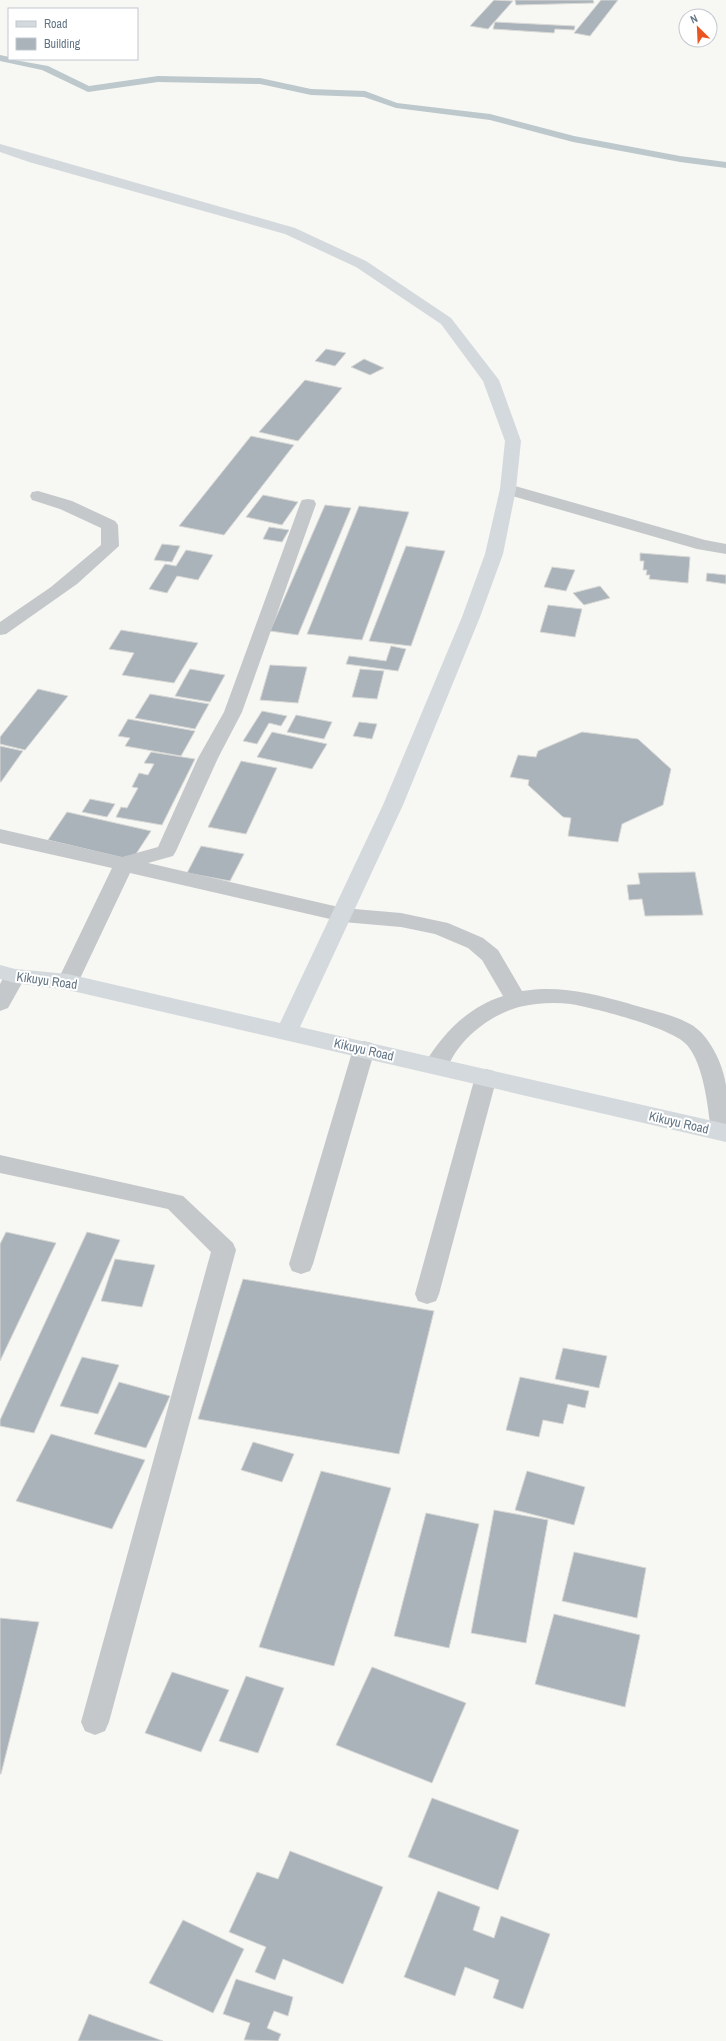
<svg xmlns="http://www.w3.org/2000/svg" width="726" height="2041" font-family="'Archivo Narrow',sans-serif">
<rect width="100%" height="100%" fill="#f7f7f3"/>
<g fill="none" stroke-linecap="round" stroke-linejoin="round">
<path fill="#bcc8cc" fill-rule="evenodd" d="M0 55 9 57V59L48 66 89 86 158 76 260 78 311 89 365 91 397 103 490 114 574 136 680 156 726 162V168L680 162 573 142 490 120 396 108 364 97 311 95 260 84 158 82 88 92 42 70 0 61Z"/>
</g>
<g fill="#aab3b9" stroke="#d8d8d6">
<path d="M494 0 513 1 488 29 470 26Z"/>
<path d="M515 0H593L594 3 516 5Z"/>
<path d="M601 0H618L590 36 574 33Z"/>
<path d="M495 22 575 26 574 30 555 29 554 33 493 29Z"/>
<path d="M326 349 346 353 335 366 315 361Z"/>
<path d="M364 359 384 368 370 375 351 367Z"/>
<path d="M305 380 342 388 298 441 259 432Z"/>
<path d="M251 436 294 445 224 535 179 526Z"/>
<path d="M263 495 298 502 282 525 246 517Z"/>
<path d="M325 505 351 508 298 635 270 631Z"/>
<path d="M359 506 409 512 362 640 307 634Z"/>
<path d="M269 527 289 530 282 542 263 539Z"/>
<path d="M162 544 180 546 172 562 154 560Z"/>
<path d="M406 546 445 551 411 646 369 641Z"/>
<path d="M186 550 213 555 198 580 177 576 167 593 149 589 165 564 176 566Z"/>
<path d="M640 553 690 557 688 583 649 579 650 575H646L647 570H643L644 561H640Z"/>
<path d="M552 567 575 570 566 591 544 587Z"/>
<path d="M707 573 726 575V584L706 581Z"/>
<path d="M600 586 610 598 584 605 573 593Z"/>
<path d="M548 605 582 609 575 637 540 632Z"/>
<path d="M121 630 198 643 174 683 122 675 134 653 109 649Z"/>
<path d="M391 646 406 649 398 671 346 664 349 656 386 661Z"/>
<path d="M270 665 307 667 298 703 260 700Z"/>
<path d="M190 669 225 675 210 702 175 696Z"/>
<path d="M360 669 384 671 377 699 352 697Z"/>
<path d="M38 689 68 696 25 750 0 744V737Z"/>
<path d="M150 694 209 704 195 729 135 718Z"/>
<path d="M262 711 287 716 281 726 269 723 257 744 243 741Z"/>
<path d="M296 715 332 722 324 739 287 732Z"/>
<path d="M128 719 195 731 181 756 125 746 130 738 118 736Z"/>
<path d="M359 722 377 724 372 739 353 736Z"/>
<path d="M272 732 327 744 312 769 257 757Z"/>
<path d="M582 732 638 739 671 769 663 805 622 824 618 842 568 836 571 818 563 817 528 785 529 780 510 777 518 755 536 757 538 751Z"/>
<path d="M0 746 23 751 1 782H0Z"/>
<path d="M151 752 195 759 162 825 116 817 121 807 127 808 138 788 132 787 139 773 148 775 154 764 144 763Z"/>
<path d="M241 761 277 768 246 834 208 827Z"/>
<path d="M90 799 115 804 107 817 82 812Z"/>
<path d="M67 812 151 831 132 860 48 840Z"/>
<path d="M201 846 244 854 230 881 187 873Z"/>
<path d="M695 872 703 915 645 916 642 899 629 900 627 885 640 884 638 873Z"/>
<path d="M6 1232 56 1243 0 1361V1244Z"/>
<path d="M87 1232 120 1240 34 1433 0 1426V1420Z"/>
<path d="M115 1259 155 1265 142 1307 101 1301Z"/>
<path d="M243 1279 434 1311 399 1454 198 1419Z"/>
<path d="M563 1348 607 1356 599 1388 555 1379Z"/>
<path d="M82 1357 119 1365 98 1414 60 1406Z"/>
<path d="M520 1377 589 1391 585 1408 568 1404 563 1424 543 1420 539 1437 506 1430Z"/>
<path d="M119 1382 170 1396 146 1448 94 1434Z"/>
<path d="M51 1434 145 1460 112 1529 16 1501Z"/>
<path d="M253 1442 294 1454 282 1482 241 1470Z"/>
<path d="M321 1471 391 1488 334 1666 259 1647Z"/>
<path d="M527 1471 585 1487 574 1525 515 1510Z"/>
<path d="M494 1510 548 1520 526 1643 471 1633Z"/>
<path d="M426 1513 479 1524 449 1648 394 1636Z"/>
<path d="M574 1552 646 1568 637 1618 562 1601Z"/>
<path d="M554 1614 640 1635 625 1707 535 1684Z"/>
<path d="M0 1618 39 1622 1 1774H0Z"/>
<path d="M372 1667 466 1703 432 1783 336 1745Z"/>
<path d="M172 1672 229 1690 201 1752 145 1733Z"/>
<path d="M246 1676 284 1688 258 1753 219 1741Z"/>
<path d="M432 1798 519 1830 498 1890 408 1857Z"/>
<path d="M290 1851 383 1887 343 1984 283 1959 275 1980 255 1972 266 1947 229 1932 257 1872 278 1879Z"/>
<path d="M438 1891 480 1907 473 1930 494 1938 501 1916 550 1934 523 2009 493 1998 499 1980 465 1967 455 1996 404 1977Z"/>
<path d="M183 1920 244 1949 213 2013 149 1983Z"/>
<path d="M236 1979 293 1997 288 2016 274 2011 267 2028 281 2034 278 2041 244 2040 250 2023 223 2014Z"/>
<path d="M89 2014 163 2041H78Z"/>
</g>
<g fill="none" stroke-linecap="round" stroke-linejoin="round">
<g fill="#c4c8cb" fill-rule="evenodd">
<path d="M508 484 705 540 726 544V554L697 549 502 493 500 489 502 485Z"/>
<path d="M38 491 72 501 115 521 118 525 119 546 77 584 6 634 0 635V622L51 587 101 545V528L60 509 32 500 30 496 32 492Z"/>
<path d="M308 499 314 500 316 504 242 712 218 758 176 851 173 856 148 863 343 908 401 913 448 923 483 938 498 950 522 991C559 985 591 993 627 1003 648 1010 670 1013 690 1024 709 1034 723 1064 726 1085 726 1102 726 1122 726 1140L715 1138 711 1132C708 1107 704 1065 687 1045 673 1028 594 1008 571 1004 554 1002 536 1003 519 1007 496 1013 472 1030 458 1049 453 1055 448 1068 442 1071 436 1074 432 1072 427 1071L424 1065C442 1034 468 1007 503 996L482 960 468 948 435 934 401 927 343 922 130 873 76 987 68 990 60 987 57 982 112 868 0 843V829L122 857 158 847 198 758 224 712 300 504 302 500Z"/>
<path d="M15 969 23 971 26 976 8 1008 0 1011V984L7 971Z"/>
<path d="M364 1041 372 1043 375 1049 313 1264 310 1271 301 1274 292 1271 289 1264 353 1049 356 1043Z"/>
<path d="M486 1069 494 1071 497 1077 439 1294 436 1301 427 1304 418 1301 415 1294 475 1077 478 1071Z"/>
<path d="M0 1155 183 1196 233 1243 236 1250 109 1722 105 1731 95 1735 85 1731 81 1722 211 1252 168 1209 0 1173Z"/>
</g>
<path fill="#d4d9dd" fill-rule="evenodd" d="M0 144 295 228 366 261 451 318 499 380 521 441 516 489 503 554 480 617 403 805 300 1027 726 1124V1142L68 990 15 983 0 979V965L15 969 68 974 280 1023 383 805 462 617 485 554 500 489 505 441 483 381 441 324 356 267 285 234 29 162 0 152Z"/>
</g>
<g text-anchor="middle" stroke-width="4" stroke-linejoin="round" paint-order="stroke">
<g font-size="13" fill="#647686" stroke="#fff">
<text transform="translate(47 980) rotate(8)" y="5">Kikuyu Road</text>
<text transform="translate(364 1049) rotate(13)" y="5">Kikuyu Road</text>
<text transform="translate(679 1122) rotate(13)" y="5">Kikuyu Road</text>
</g>
</g>
<rect x="8" y="8" width="130" height="52" fill="#ffffff" stroke="#c1c8cf"/>
<rect x="16" y="21" width="20" height="6" fill="#d4d9dd" stroke="#c1c8cf"/>
<text x="44" y="28" font-size="12" fill="#647686">Road</text>
<rect x="16" y="38" width="20" height="12" fill="#aab3b9" stroke="#c1c8cf"/>
<text x="44" y="48" font-size="12" fill="#647686">Building</text>
<g transform="translate(698 28) rotate(336)"><circle r="19" fill="#ffffff" stroke="#c1c8cf"/>
<path d="M0-3L7 15L0 10L-7 15Z" fill="#ea5420"/>
<text y="-6" font-size="11" font-weight="bold" text-anchor="middle" fill="#647686">N</text>
</g>
</svg>
